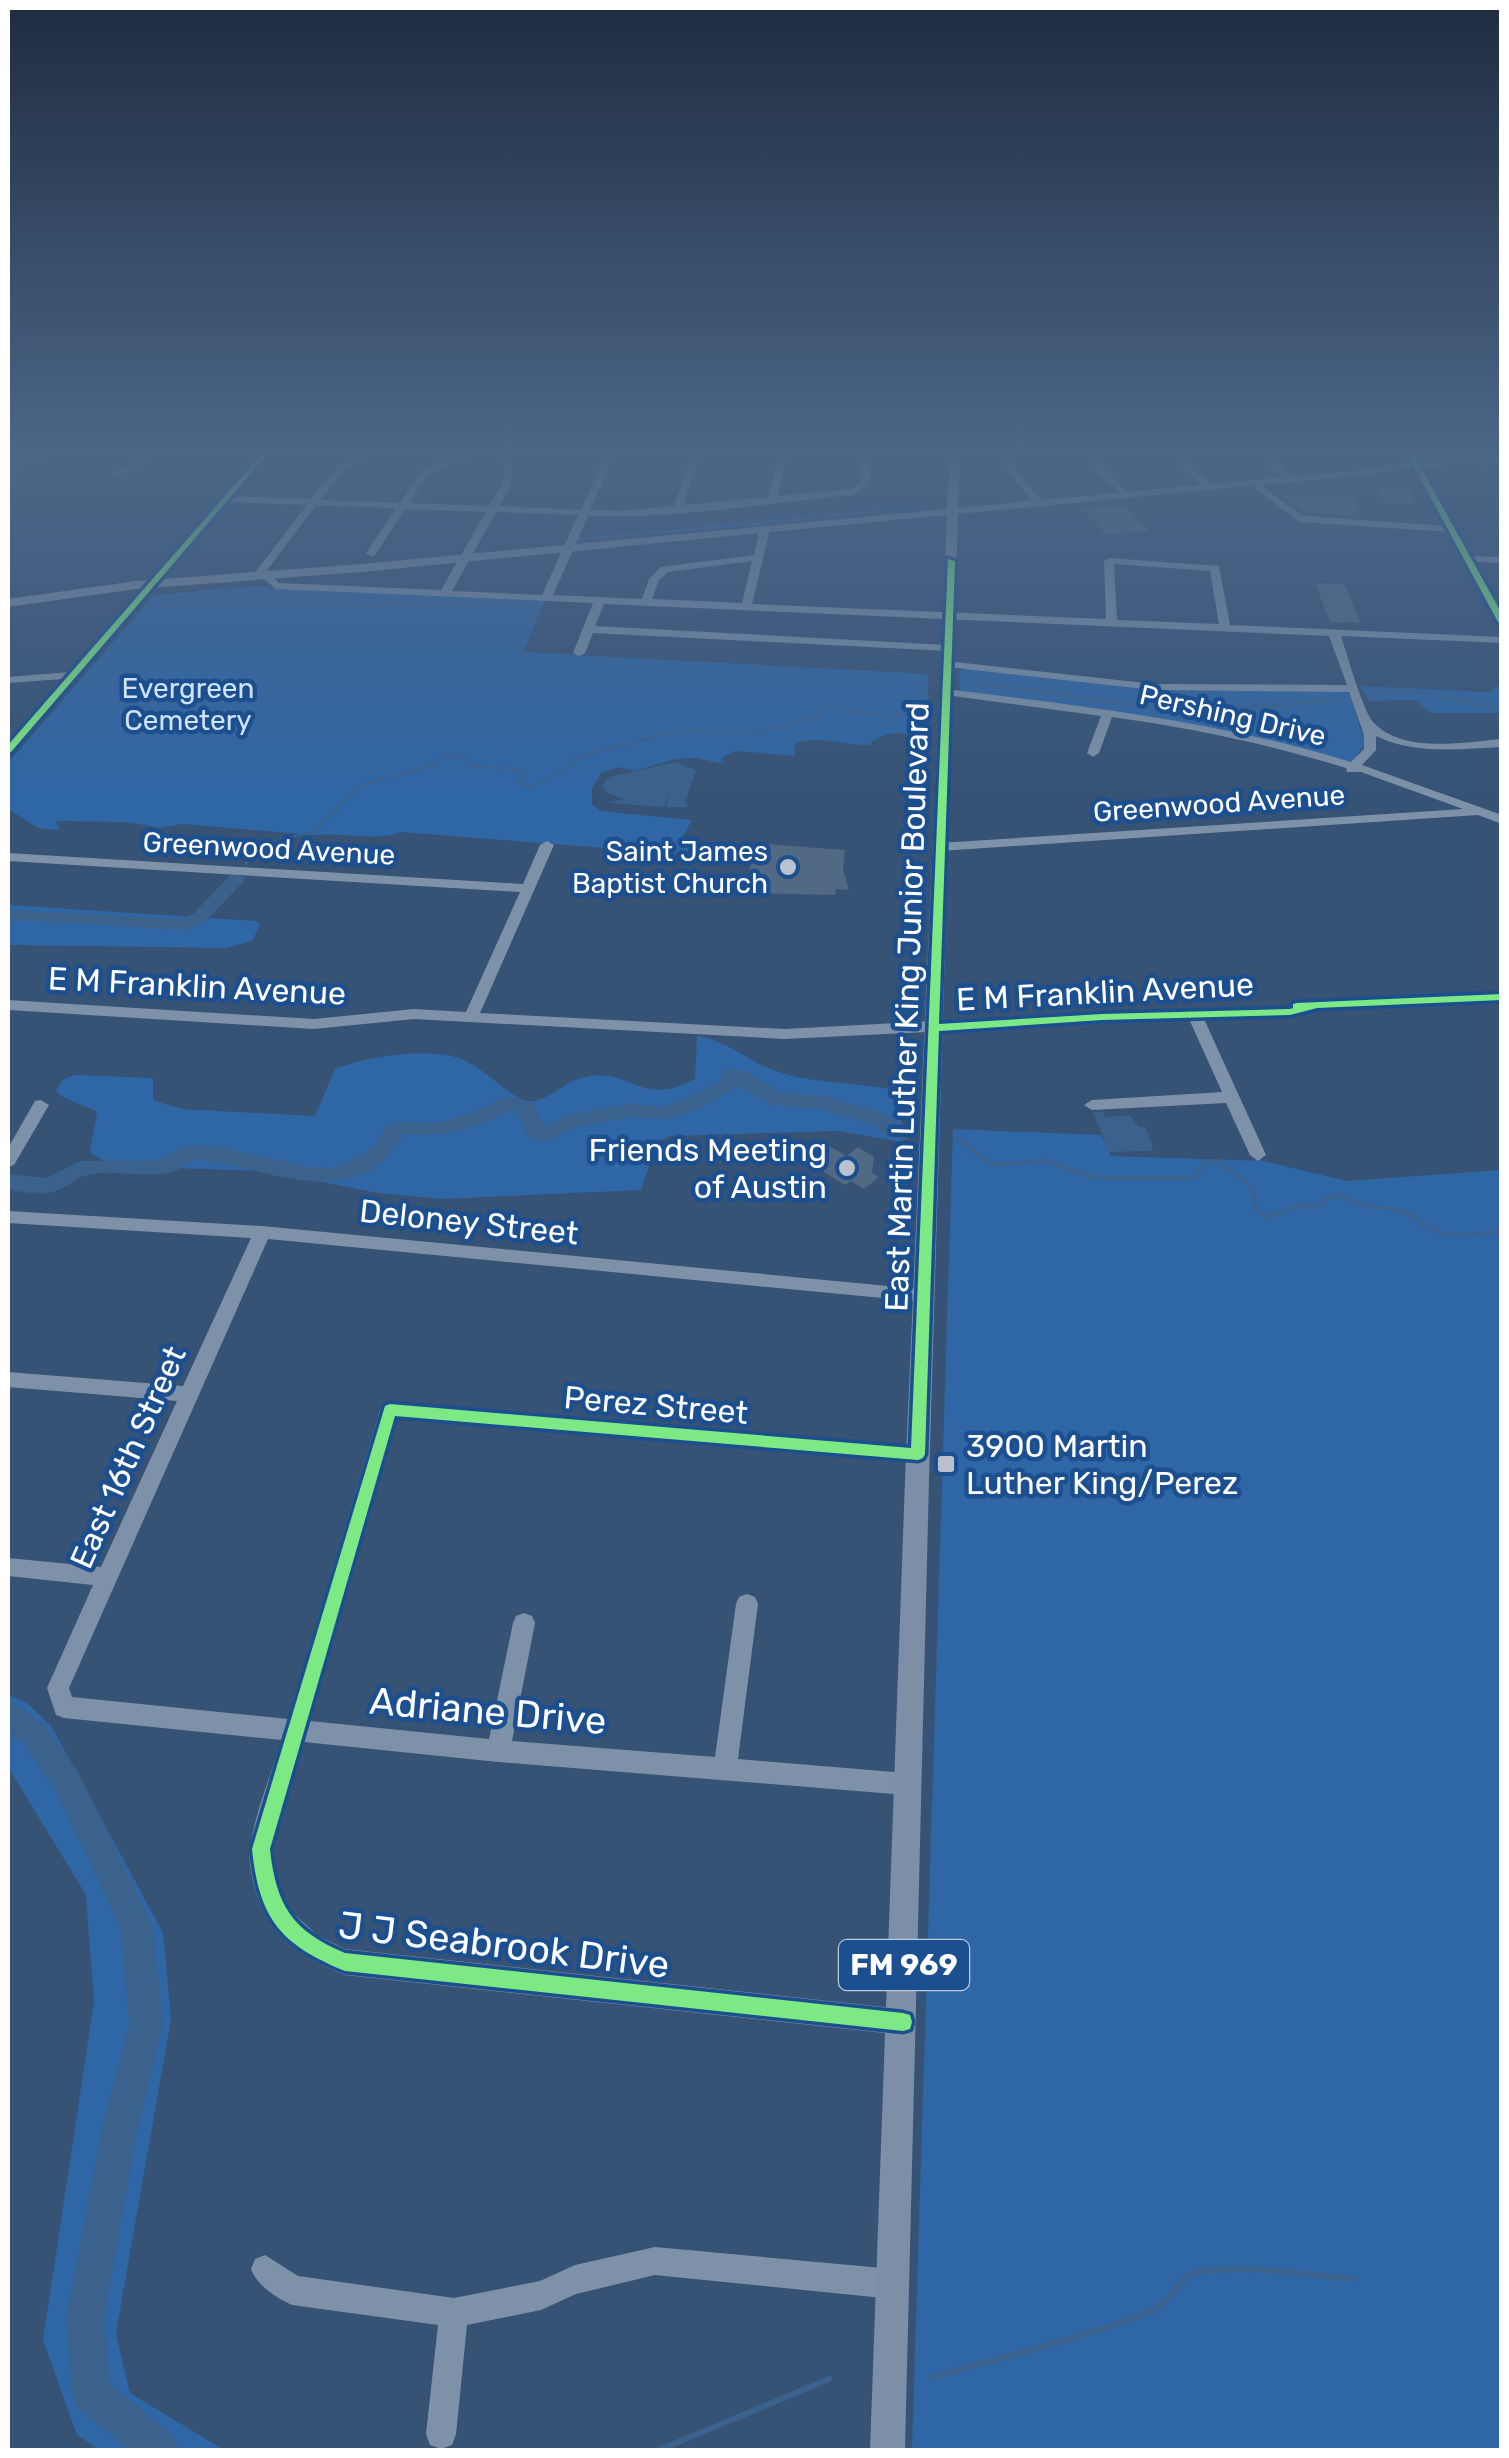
<svg xmlns="http://www.w3.org/2000/svg" width="1509" height="2458" font-family="Rubik,sans-serif">
<rect width="100%" height="100%" fill="#365274"/>
<g fill="#2f66a5">
<path d="M942 504 748 526 577 540V538Z"/>
<path d="M255 586 545 600 523 652 928 674 927 735C907 735 884 728 869 745 844 746 816 734 794 744L795 756 736 751 721 758 724 764 696 758 676 759 634 771 619 767 601 773 592 789V804L600 811 692 820 683 836 691 850 682 854 400 832C382 842 336 832 312 835L182 824 161 828 125 822 56 821 59 830 38 828 8 809V763L154 595Z"/>
<path d="M966 669 1151 689 1344 691 1350 695 1365 743 1351 764 1283 744 967 692 960 690 959 672Z"/>
<path d="M1501 684V713H1431L1415 700 1369 701 1360 686 1489 692Z"/>
<path d="M8 905 256 921 260 925 252 941 226 948 8 945Z"/>
<path d="M697 1036C726 1040 748 1061 776 1071 812 1084 857 1082 895 1090L901 1100 902 1142 838 1131 671 1136 657 1142 641 1190 442 1199 378 1193 267 1171 111 1166 90 1152 97 1112C84 1104 66 1102 56 1091L62 1080 74 1075 153 1078V1100L182 1109 315 1116 335 1069C367 1056 432 1046 464 1060 484 1069 505 1092 522 1099 541 1108 561 1084 578 1079 630 1062 638 1110 695 1079Z"/>
<path d="M953 1129 1101 1135 1111 1156 1264 1161 1347 1181 1501 1170V2450H912Z"/>
<path d="M8 1695 26 1702 52 1727 163 1933 171 2019 116 2333 130 2393 224 2450H100L77 2435 43 2340 94 2002 86 1895 8 1767Z"/>
</g>
<g fill="#3b618d">
<path d="M675 762 696 770 685 803 688 807H666L670 790 664 807 607 803 624 799 607 793 602 786 609 777Z"/>
<path d="M1093 1112H1103L1105 1117 1130 1115 1139 1127H1145L1153 1146 1151 1151 1109 1152Z"/>
</g>
<g fill="none" stroke-linecap="round" stroke-linejoin="round">
<g stroke="#3b618d" stroke-width="2.5">
<path d="M970 682 1159 708 1270 706 1341 699"/>
<path d="M1367 696C1413 683 1457 702 1502 709"/>
<path d="M245 865 263 844 313 832 359 786 430 766 446 755 464 758 467 766 519 769 526 773 519 783 532 787 567 769 572 759 660 735 687 731 760 732 819 716 820 708 825 707C861 710 884 724 922 709L925 687"/>
</g>
<path stroke="#3b618d" stroke-width="4" d="M957 1138 992 1165 1045 1161 1096 1178H1194L1205 1162 1218 1161 1252 1187 1256 1210 1267 1217 1302 1205 1318 1207 1325 1199 1341 1195C1360 1207 1373 1206 1395 1210 1409 1212 1418 1221 1430 1228 1450 1240 1480 1233 1502 1231"/>
<g stroke="#3b618d" stroke-width="6">
<path d="M932 2377C1005 2356 1083 2339 1154 2310 1173 2301 1177 2276 1199 2272 1248 2264 1304 2275 1353 2279"/>
<path d="M659 2450 829 2379"/>
</g>
<g fill="#3b618d" fill-rule="evenodd">
<path d="M237 873 246 878 243 882 206 921 186 930 8 920V910L183 919 194 913 231 874Z"/>
<path d="M730 1069 744 1071 783 1093 821 1095 884 1113 916 1133 905 1140 887 1136 871 1124 818 1109 772 1105 739 1086 697 1110 666 1119 634 1117 572 1128 546 1142 528 1137 517 1112 510 1110C476 1129 443 1138 406 1134 393 1144 390 1159 375 1168 317 1201 253 1163 193 1160 163 1188 118 1165 84 1176 76 1178 69 1185 63 1188 45 1197 26 1193 8 1189V1174L46 1178 80 1161 157 1160 187 1145 221 1147 314 1168 337 1167 373 1148 385 1128 395 1122 437 1123 475 1112 507 1096 533 1102 544 1127 566 1115 634 1103 659 1107 683 1100 719 1082 723 1071Z"/>
<path d="M8 1699 44 1725 77 1770 153 1927 163 2024 137 2133 104 2318 110 2384 173 2436 179 2450H129L77 2408 72 2394 66 2318 101 2133 129 2024 121 1929 55 1790 24 1745 8 1731Z"/>
</g>
</g>
<g fill="#526984">
<path d="M1376 487 1408 488 1416 504 1384 503Z"/>
<path d="M1279 494 1354 498 1359 516 1305 512Z"/>
<path d="M1124 505 1151 532 1106 534 1081 509Z"/>
<path d="M1315 583 1344 584 1361 623 1330 622Z"/>
<path d="M753 843 845 850 843 869 849 890 836 889 835 895 750 893 747 889Z"/>
<path d="M827 1145 847 1156 858 1147 874 1157 872 1173 879 1177 864 1189 851 1181 845 1185 819 1169 826 1164 813 1156Z"/>
</g>
<g fill="none" stroke-linecap="round" stroke-linejoin="round">
<g fill="#7d92a8" fill-rule="evenodd">
<path d="M58 450H72L8 468V462Z"/>
<path d="M149 450H158L139 467 117 476 112 473 133 463Z"/>
<path d="M263 450H272L233 496 311 499C329 476 347 450 380 450L344 469 321 500 400 503 422 470 472 450H483L428 474 409 503 489 506C504 481 510 477 495 450H503C519 477 513 481 499 506L581 510 608 450H616L590 510 622 511 674 506 694 450H702L683 505 768 497 780 450H788L778 496 851 489 859 484 865 450H873L868 485 853 495C765 503 676 519 588 516L553 595 642 599 649 579 661 567 754 555 760 529 765 526 770 529 752 604 1106 619 1104 561 1109 558 1219 566 1230 625 1502 637V643L1341 636C1347 654 1363 712 1374 723 1404 754 1464 742 1502 739V747C1458 749 1416 755 1376 736V750L1362 765 1502 815V824L1478 815 940 851 933 847 940 843 1463 809 1361 772H1347L1346 768C1269 744 1191 728 1112 717L1099 753 1093 757 1087 753 1101 716 946 695 940 692 946 689C1083 706 1219 721 1351 762L1364 749V735L1349 692 1154 690 947 667 941 664 947 661 1154 684 1347 685 1329 636 604 604 595 626 947 645 953 648 947 651 593 633 585 653 579 656 573 653 593 603 276 589 263 578 272 576 279 583 441 590 486 512 405 509 375 555 371 556 366 553 396 508 316 505 262 577 258 578 253 575 307 505 228 502 12 753 8 754V743L63 679 8 683V677L70 672ZM496 512 578 515 542 595 452 591ZM752 561 742 603 652 599 659 580 668 572ZM1114 564 1210 571 1219 624 1117 620Z"/>
<path d="M1003 450H1011L1016 470 1042 501V505H1036L1007 471Z"/>
<path d="M1089 450H1097L1102 465 1128 493V497H1122L1095 468Z"/>
<path d="M1175 450H1183L1187 462 1212 485V489H1206L1180 465Z"/>
<path d="M1261 450H1269L1276 462 1293 477V481H1287L1269 465Z"/>
<path d="M1254 480 1302 516 1450 526 1455 529 1450 532 1299 522 1251 485 1249 483Z"/>
<path d="M1467 556 1502 557V563L1463 561V557Z"/>
<path d="M547 841 554 845 480 1013 785 1029 1102 1012 1290 1007 1303 1000 1502 992V1002L1319 1009 1290 1017 1204 1019 1266 1155 1258 1161 1250 1155 1226 1103 1092 1110 1084 1105 1092 1100 1222 1092 1189 1019 785 1039 414 1019 314 1029 8 1010V1000L314 1019 414 1009 466 1012 520 892 8 861V853L523 884 540 845Z"/>
<path d="M41 1100 49 1105 14 1165 8 1167V1148L35 1101Z"/>
<path d="M8 1211 262 1226 930 1290 933 1295 930 1300 924 1302 268 1239 69 1688 72 1697 288 1719 380 1410 383 1404 390 1402 925 1448 928 1454 925 1460 918 1462 397 1418 310 1721 489 1739 513 1623 516 1616 524 1613 532 1616 535 1623 512 1741 715 1757 736 1604 739 1597 747 1594 755 1597 758 1604 738 1759 906 1773 914 1776 918 1784 914 1792 906 1795 498 1762 304 1742 273 1849 275 1870 280 1889 292 1912 317 1935 345 1949 903 2009 912 2013 916 2022 912 2031 903 2035 345 1975C300 1956 267 1935 254 1885 251 1873 248 1858 250 1846 256 1811 271 1774 282 1740L64 1718 56 1715 47 1688 93 1585 8 1576V1558L101 1567 177 1401 8 1387V1372L183 1386 251 1238 8 1223Z"/>
<path d="M655 2247 893 2269 903 2274 908 2284 903 2294 893 2299 655 2275 576 2294 541 2310 467 2325 456 2434 452 2445 441 2449 430 2445 426 2434 438 2325 292 2305C276 2298 257 2285 251 2269L255 2259 265 2255 298 2276 454 2298 540 2281 575 2265Z"/>
</g>
<path fill="#7d8ea7" fill-rule="evenodd" d="M950 450H960L958 508 1367 469 1409 462 1403 450H1413L1419 461 1502 458V464L1422 467 1502 610V626L1496 622 1412 468 1367 475 958 514 929 1480 905 2450H870L905 1480 947 515 362 572 136 589 8 607V599L136 581 362 564 947 509Z"/>
<g stroke="#1b4f8f" stroke-width="7">
<g id="cycleway">
<path d="M265 450H271L11 752H8V745Z"/>
<path d="M1405 450H1411L1502 614V624L1498 622Z"/>
<path d="M948 559 955 561 939 1024 1102 1014 1290 1009 1293 1008V1004L1297 1003 1502 994V1000L1317 1008 1290 1015 1102 1020 939 1031 925 1454 923 1458 918 1460 395 1416 270 1849C276 1905 292 1931 345 1953L903 2013 910 2015 912 2022 910 2029 903 2031 345 1971C281 1945 259 1919 252 1849L385 1406 390 1404 911 1448Z"/>
</g>
</g>
<use href="#cycleway" fill="#7ce984" fill-rule="evenodd"/>
</g>
<linearGradient id="sky" x2="0" y2="1"><stop stop-color="#1e2d40"/><stop offset="0.57" stop-color="#4c6688"/><stop offset="1" stop-color="#4c6688" stop-opacity="0"/></linearGradient>
<rect width="1509" height="794" fill="url(#sky)"/>
<g fill="#b9c2ce" stroke="#1b4f8f" stroke-width="4">
<circle cx="788" cy="867" r="10"/>
<circle cx="847" cy="1168" r="10"/>
<rect x="936" y="1454" width="20" height="20" rx="5"/>
</g>
<g text-anchor="middle" stroke-width="9" stroke-linejoin="round" paint-order="stroke">
<g font-size="28" fill="#cfe3fa" stroke="#1b4f8f">
<text x="188" y="698">Evergreen<tspan x="188" dy="32">Cemetery</tspan></text>
</g>
<g font-size="28" fill="#fff" stroke="#1b4f8f">
<text transform="translate(1233 715) rotate(13)" y="10">Pershing Drive</text>
<text transform="translate(1219 803) rotate(-4)" y="10">Greenwood Avenue</text>
<text transform="translate(269 848) rotate(3)" y="10">Greenwood Avenue</text>
</g>
<g font-size="28" fill="#fff" stroke="#1b4f8f" text-anchor="end">
<text x="768" y="861">Saint James<tspan x="768" dy="32">Baptist Church</tspan></text>
</g>
<rect fill="#1b4f8f" stroke="#bbcadd" stroke-width="2.5" x="839" y="1940" width="130" height="50" rx="8"/>
<g font-size="30" font-weight="bold" fill="#fff">
<text x="904" y="1975">FM 969</text>
</g>
<g font-size="32" fill="#fff" stroke="#1b4f8f">
<text transform="translate(197 986) rotate(3)" y="11">E M Franklin Avenue</text>
<text transform="translate(1105 992) rotate(-3)" y="11">E M Franklin Avenue</text>
<text transform="translate(907 1007) rotate(-88)" y="11">East Martin Luther King Junior Boulevard</text>
<text transform="translate(469 1222) rotate(6)" y="11">Deloney Street</text>
<text transform="translate(656 1405) rotate(5)" y="11">Perez Street</text>
<text transform="translate(128 1457) rotate(-66)" y="11">East 16th Street</text>
</g>
<g font-size="32" fill="#fff" stroke="#1b4f8f" text-anchor="end">
<text x="827" y="1161">Friends Meeting<tspan x="827" dy="37">of Austin</tspan></text>
<text x="966" y="1457" text-anchor="start">3900 Martin<tspan x="966" dy="37">Luther King/Perez</tspan></text>
</g>
<g font-size="38" fill="#fff" stroke="#1b4f8f">
<text transform="translate(488 1711) rotate(5)" y="13">Adriane Drive</text>
<text transform="translate(504 1945) rotate(7)" y="13">J J Seabrook Drive</text>
</g>
</g>
<rect width="1509" height="2458" fill="none" stroke="#ffffff" stroke-width="20"/>
</svg>
